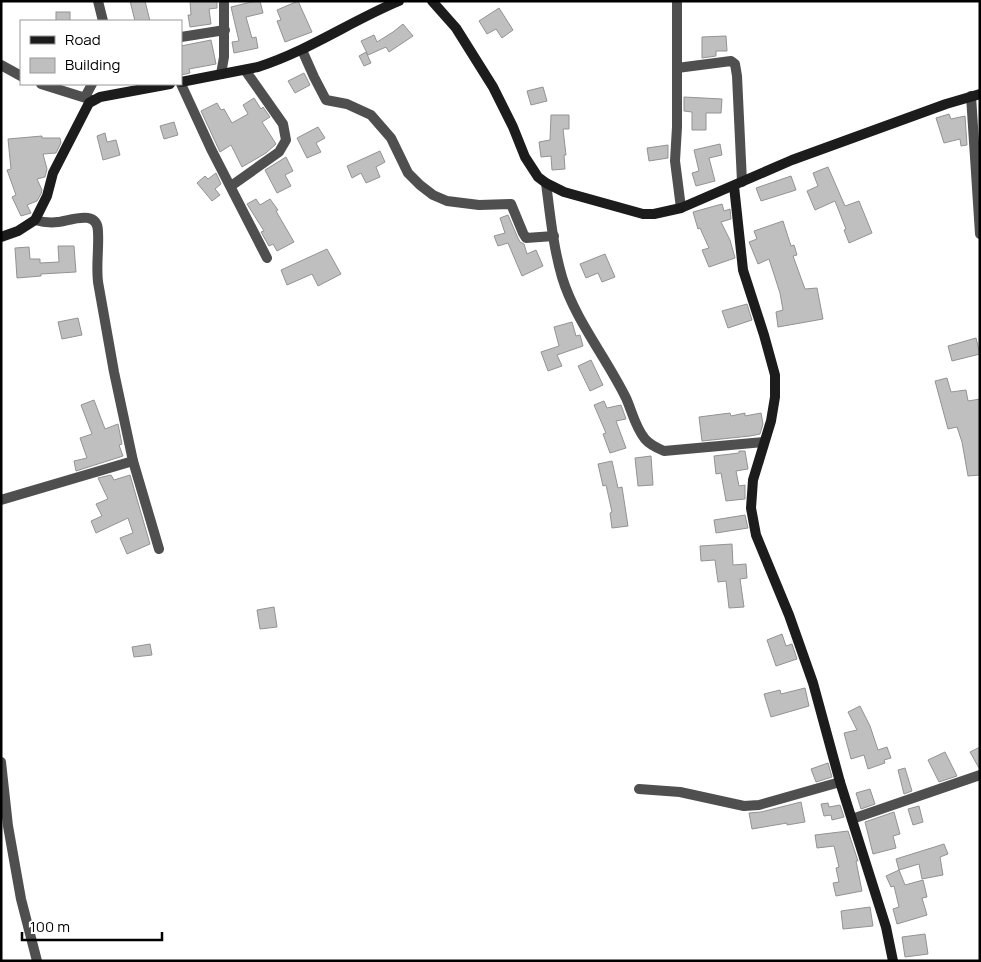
<svg xmlns="http://www.w3.org/2000/svg" width="981" height="962" font-family="Manrope,sans-serif">
<rect width="100%" height="100%" fill="#fff"/>
<g fill="#bfbfbf" stroke="#939393">
<path d="M130 1H145L150 21H135Z"/>
<path d="M190 1H217V8L209 9 211 24 190 27 188 15H191Z"/>
<path d="M255 1H260L263 13 246 17 252 38 256 37 258 48 234 53 232 42 239 41 231 7Z"/>
<path d="M298 1 312 32 285 42 277 21 281 20 277 10Z"/>
<path d="M499 8 513 30 502 38 496 29 487 34 479 21Z"/>
<rect x="56" y="12" width="14" height="9"/>
<path d="M403 24 413 36 389 52 386 47 368 55 361 41 374 35 377 42 393 32Z"/>
<path d="M726 36 727 51H716V56L702 58V37Z"/>
<path d="M211 40 216 64 189 69 190 73 181 75V46Z"/>
<path d="M366 52 371 63 364 66 359 56Z"/>
<path d="M304 73 310 85 295 93 288 81Z"/>
<path d="M543 87 547 101 531 105 527 91Z"/>
<path d="M684 97 722 99 721 113H706V130H692V112L684 111Z"/>
<path d="M254 98 261 109 263 107 270 117 262 122 276 144 266 153 242 167 231 145 220 152 201 111 217 103 221 110 224 109 232 123 248 114 243 105Z"/>
<path d="M949 114 951 119 965 116 967 145 961 146 960 139 944 143 936 118Z"/>
<path d="M551 115H569V129H563L566 155H564L565 169 552 170 551 156 541 157 539 142 550 140Z"/>
<path d="M174 122 178 135 164 139 160 126Z"/>
<path d="M318 127 325 138 316 143 321 152 307 158 297 138Z"/>
<path d="M105 133 107 142 116 140 120 155 103 160 97 136Z"/>
<path d="M42 136V138H60L61 143 56 153 43 154 47 169 45 177 37 179 42 190 41 194 37 201 27 205 31 213 21 216 12 197 16 195 7 170 11 169 8 139Z"/>
<path d="M720 144 722 155 709 158 715 181 696 186 692 173 699 171 694 150Z"/>
<path d="M668 145V158L649 161 647 148Z"/>
<path d="M380 151 385 162 376 167 380 177 366 183 361 173 352 178 347 166Z"/>
<path d="M286 157 293 171 285 175 291 186 277 193 265 170Z"/>
<path d="M828 167 845 206 859 201 872 233 849 243 844 230 846 229 835 201 815 210 807 191 818 186 813 173Z"/>
<path d="M216 173 221 184 215 189 220 195 212 201 197 183 205 176 208 179Z"/>
<path d="M791 176 796 190 761 201 756 188Z"/>
<path d="M256 199 260 205 270 199 278 210 276 211 294 242 277 251 273 244 269 246 261 232 264 231 247 204Z"/>
<path d="M722 204 724 211 730 209 731 219 721 222 730 240 735 258 709 267 702 250 709 248 700 228 698 229 693 212Z"/>
<path d="M508 215 517 236 520 242 524 244 527 254 536 250 543 266 522 276 508 243 498 246 494 236 505 233 500 218Z"/>
<path d="M783 221 791 246 794 245 797 255 793 256 805 289 817 288 823 319 778 327 776 312 783 310 780 293 769 259 758 264 749 242 757 239 754 231Z"/>
<path d="M58 246H74L76 272 41 274V276L17 278 15 248 29 247 30 259H40V263L59 262Z"/>
<path d="M327 249 341 274 318 286 312 274 287 285 281 270Z"/>
<path d="M605 254 615 277 602 282 598 273 586 278 580 264Z"/>
<path d="M747 304 752 320 728 328 722 311Z"/>
<path d="M78 318 82 335 62 339 58 322Z"/>
<path d="M572 322 576 336 580 335 583 346 557 355 562 366 548 371 541 352 559 346 554 327Z"/>
<path d="M976 338 980 354 952 361 948 346Z"/>
<path d="M591 360 603 385 590 391 578 366Z"/>
<path d="M947 378 951 392 966 390 968 401 980 399V475L968 476 962 442 957 427 948 429 935 381Z"/>
<path d="M94 400 105 429 118 424 122 444 119 445 123 456 76 471 74 461 87 458 80 438 92 434 81 405Z"/>
<path d="M604 401 607 408 621 405 626 419 616 421 626 448 610 453 603 434 606 433 594 405Z"/>
<path d="M730 413 731 416 745 413V416L761 413 763 424 760 434 750 436 702 441 699 417Z"/>
<path d="M739 451H745L748 469 736 471 739 486 745 485V499L726 501 721 473 716 474 714 456 739 453Z"/>
<path d="M651 456 653 485 638 486 635 458Z"/>
<path d="M612 461 618 488 622 487 628 526 612 528 610 513 612 512 606 485 603 486 598 464Z"/>
<path d="M111 475 114 480 130 475 150 544 127 554 120 538 133 533 128 518 96 533 91 521 102 516 96 504 108 499 98 478Z"/>
<path d="M745 515 748 528 716 533 714 520Z"/>
<path d="M732 544 733 565 746 564 747 578 740 579 744 607 729 608 726 581 718 582 715 560 701 561 700 546Z"/>
<path d="M274 607 277 627 260 629 257 610Z"/>
<path d="M782 634 786 646 792 644 797 659 776 666 767 640Z"/>
<path d="M150 644 152 655 134 657 132 647Z"/>
<path d="M805 688 809 706 771 717 764 694 780 690 781 694Z"/>
<path d="M860 706 870 726 878 750 887 747 891 758 884 760 885 763 868 769 864 755 851 759 844 733 857 730 848 712Z"/>
<path d="M980 747V768H979L970 752Z"/>
<path d="M945 752 957 776 939 782 928 760Z"/>
<path d="M828 763 832 777 816 782 811 769Z"/>
<path d="M905 768 912 791 904 794 898 770Z"/>
<path d="M870 789 875 804 861 809 856 793Z"/>
<path d="M801 802 805 822 787 825V823L752 829 749 813 761 812Z"/>
<path d="M828 803 829 807 840 805 844 817 832 820 831 815 824 816 821 804Z"/>
<path d="M919 806 923 822 913 825 908 809Z"/>
<path d="M894 812 900 834 893 836 896 848 873 854 865 822Z"/>
<path d="M848 831 858 861H856L862 891 836 896 833 883 839 882 836 868 839 867 834 846 817 848 815 835Z"/>
<path d="M944 844 948 854 940 857 943 875 922 879 919 864 899 870 896 859Z"/>
<path d="M899 870 905 885 923 880 927 897 922 898 927 915 897 924 893 909 899 907 894 886 891 887 886 876Z"/>
<path d="M870 907 873 926 843 929 841 911Z"/>
<path d="M925 934 928 954 905 957 902 937Z"/>
</g>
<g fill="none" stroke-linecap="round" stroke-linejoin="round">
<g stroke="#4f4f4f" stroke-width="10">
<path d="M98 1 103 21"/>
<path d="M677 1V127L675 161 681 208"/>
<path d="M181 37 225 30"/>
<path d="M302 50 314 77 326 100 347 104 371 115 391 138 408 173 420 185 433 195 447 201 479 205 511 204 523 233 526 238 554 236"/>
<path d="M1 65 21 76"/>
<path d="M677 68 731 61 735 64 737 76 742 182"/>
<path d="M221 74 224 57V1"/>
<path d="M41 84 92 100"/>
<path d="M181 84 211 149 267 258"/>
<path d="M971 96 980 234"/>
<path d="M85 97 92 84"/>
<path d="M546 183C550 214 553 246 562 277 575 320 606 357 626 398 632 411 635 427 645 439 650 445 657 448 664 451L764 442"/>
<path d="M231 186 279 152 286 140 283 124 245 70"/>
<path d="M133 461 159 549"/>
<path d="M1 500 133 461 114 372 98 282C96 265 99 249 98 232 98 209 72 220 58 222 50 223 42 222 35 220"/>
<path d="M1 762 8 826 21 899 37 961"/>
<path d="M639 789 680 792 744 806 759 805 840 782"/>
<path d="M852 819 980 775"/>
</g>
<g stroke="#1c1c1c" stroke-width="10">
<path d="M432 1 456 28 493 87 513 127 525 157 538 177 546 183 564 192 643 214H654L681 208 792 160 946 104 980 94"/>
<path d="M181 82 258 67C308 51 351 21 399 1"/>
<path d="M734 186 743 270 764 335 775 375V397L771 421 753 480 751 508 756 535 789 615 813 683 840 782 886 927 893 961"/>
<path d="M1 237 18 231 35 220 47 196 53 173 89 103 100 97 170 84"/>
</g>
</g>
<rect width="981" height="962" fill="none" stroke="#000000" stroke-width="5"/>
<rect x="20" y="20" width="162" height="65" fill="#ffffff" stroke="#999999"/>
<rect x="30" y="36" width="25" height="8" fill="#1c1c1c" stroke="#999999"/>
<text x="65" y="45" font-size="15" fill="#000000">Road</text>
<rect x="30" y="58" width="25" height="15" fill="#bfbfbf" stroke="#999999"/>
<text x="65" y="70" font-size="15" fill="#000000">Building</text>
<path d="M22 932v8h140v-8" fill="none" stroke="#000000" stroke-width="2.5"/>
<text x="30" y="932" font-size="15" fill="#000000" stroke="#ffffff" stroke-width="4" paint-order="stroke">100 m</text>
</svg>
